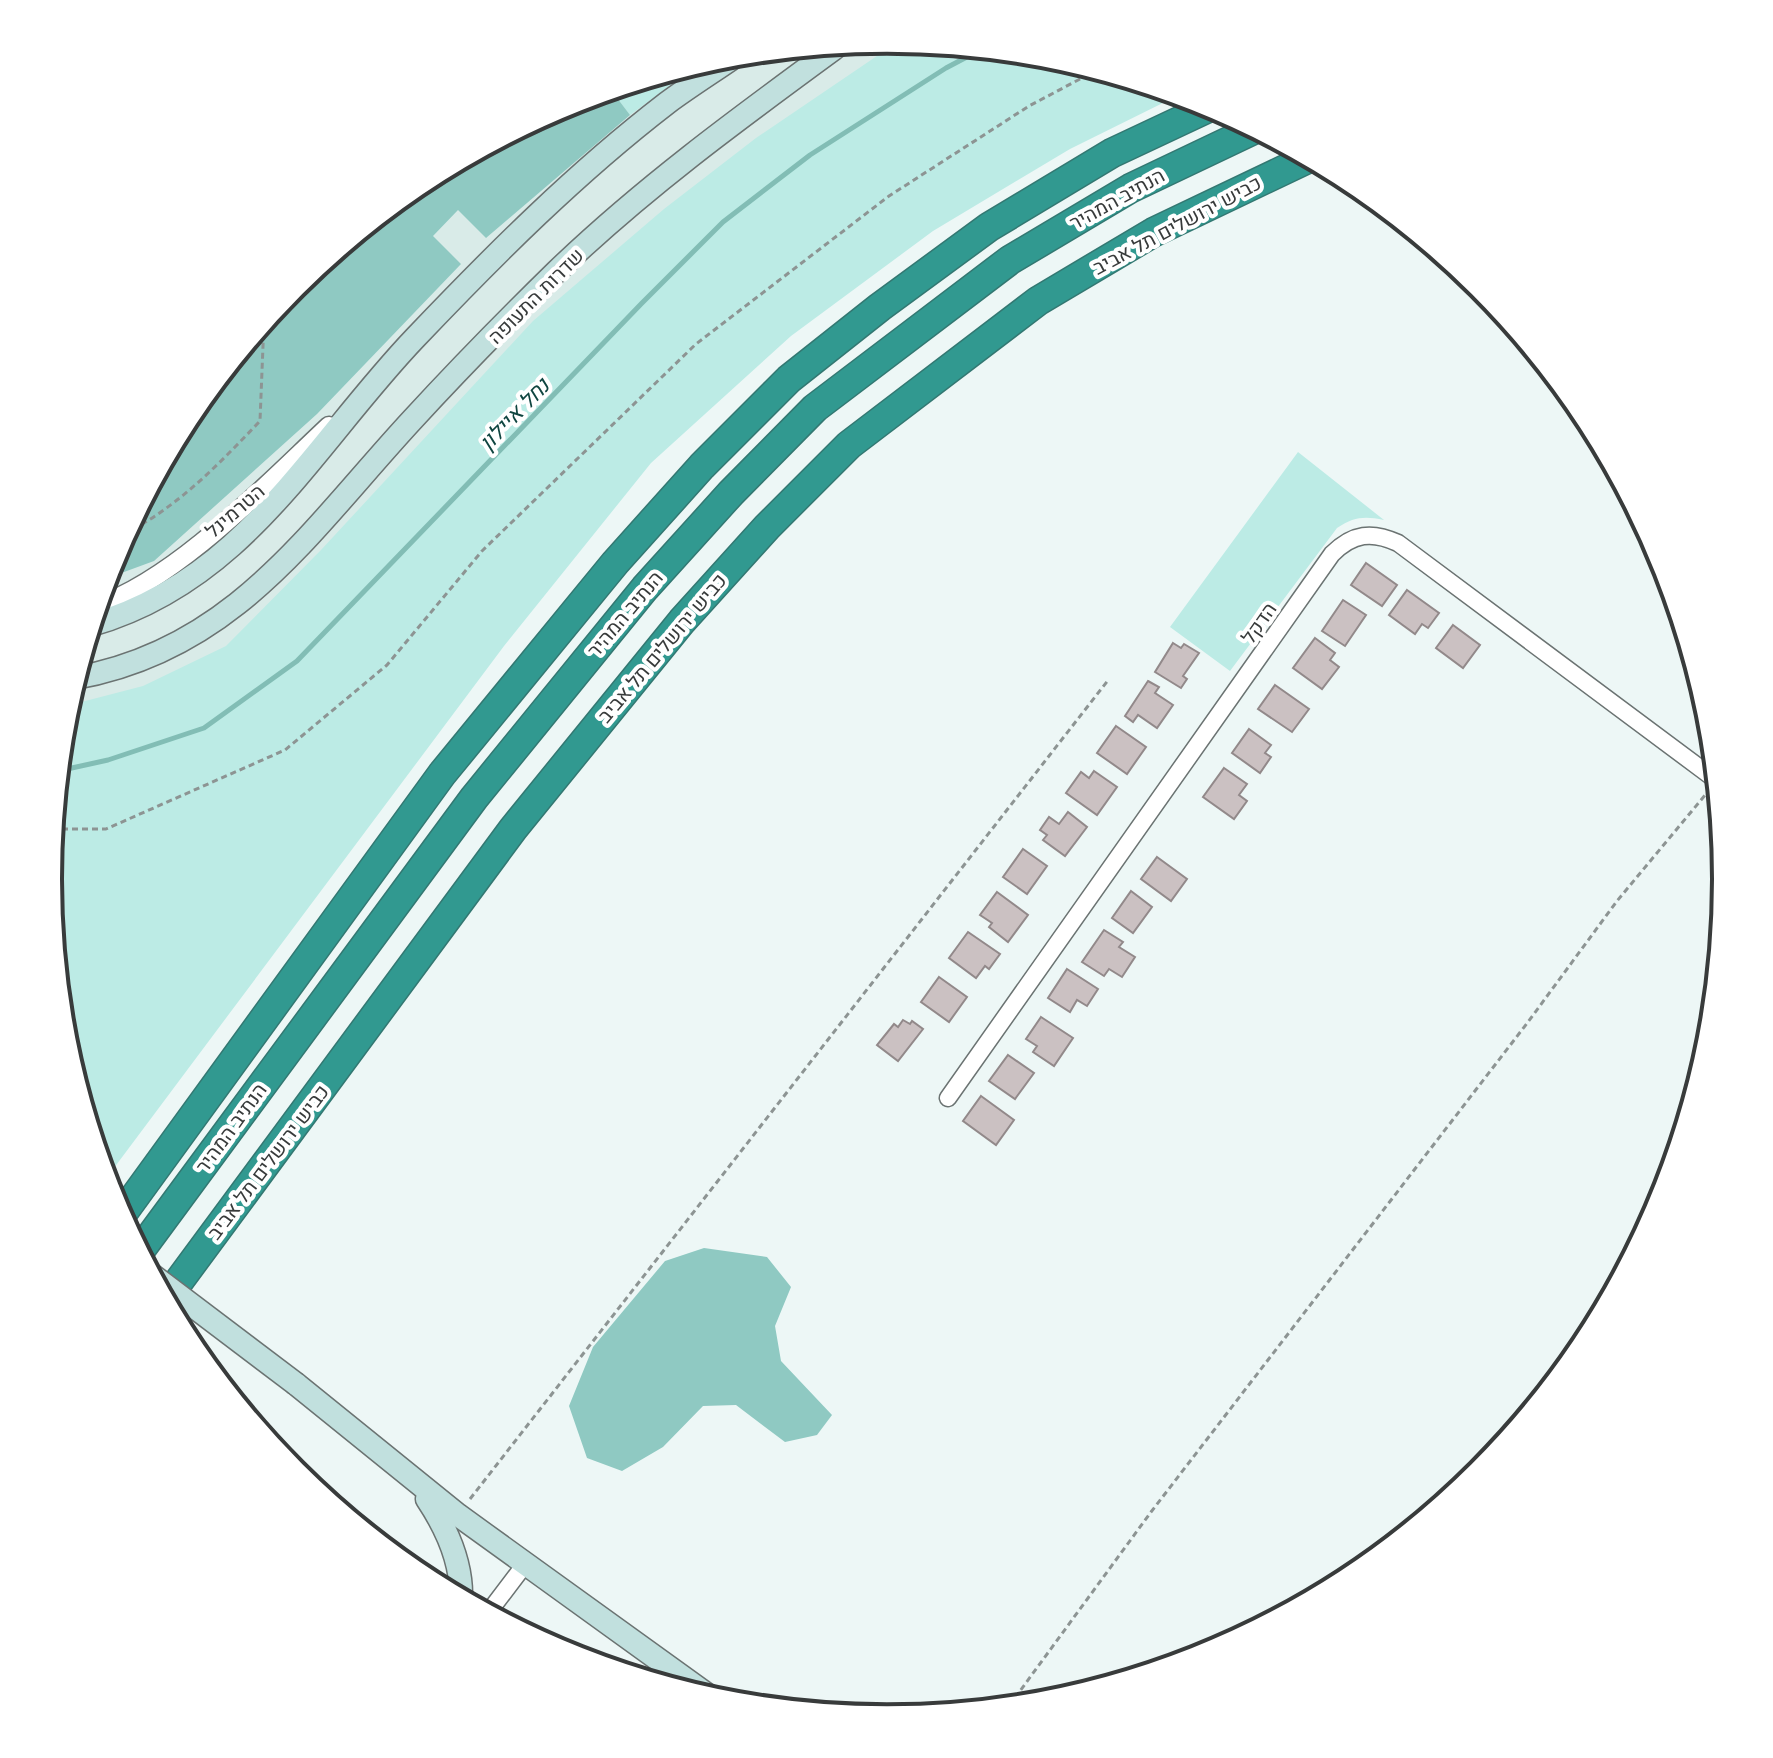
<svg xmlns="http://www.w3.org/2000/svg" width="1773" height="1758" font-family="Roboto,Heebo,sans-serif">
<rect width="100%" height="100%" fill="#edf7f6"/>
<path fill="#d9ebe8" d="M887 40 940 45 190 688 64 715 112 558 189 413 294 285 421 181 566 104 723 56Z"/>
<g fill="#bcebe5">
<path d="M899 41 1051 56 1179 95 1070 149 933 231 791 336 651 463 504 646 105 1180 64 1042 48 879 66 706 143 686 226 646 321 550 533 321 664 209 756 138Z"/>
<path d="M701 63 630 115 611 90Z"/>
<path d="M1298 452 1384 520C1364 516 1354 517 1337 528L1230 671 1170 627Z"/>
</g>
<g fill="#8fc9c2">
<path d="M611 90 630 115 486 238 458 210 433 236 461 264 317 414 154 561 105 579 112 557 189 413 294 285 421 181 566 104Z"/>
<path d="M704 1248 767 1257 791 1287 775 1326 781 1361 832 1415 817 1435 785 1442 736 1405 703 1406 663 1447 622 1471 587 1458 569 1406 593 1347 665 1261Z"/>
</g>
<g fill="none" stroke-linecap="round" stroke-linejoin="round">
<path stroke="#82bdb5" stroke-width="5" d="M58 771 108 760 204 728 297 661 642 303 723 222 810 155 946 68 982 49"/>
</g>
<g fill="#cbc1c2" stroke="#92898a" stroke-width="2">
<path d="M1366 563 1397 585 1382 606 1351 585Z"/>
<path d="M1407 590 1439 613 1428 628 1422 624 1415 634 1389 615Z"/>
<path d="M1343 600 1366 615 1345 646 1322 631Z"/>
<path d="M1453 625 1480 645 1463 668 1436 648Z"/>
<path d="M1315 638 1335 653 1330 660 1339 667 1322 689 1293 668Z"/>
<path d="M1173 643 1181 648 1184 644 1199 653 1183 676 1187 679 1181 688 1155 672Z"/>
<path d="M1148 681 1159 687 1155 693 1173 705 1157 728 1138 715 1133 722 1125 716Z"/>
<path d="M1275 685 1309 709 1292 732 1258 709Z"/>
<path d="M1116 726 1146 747 1127 774 1097 753Z"/>
<path d="M1249 729 1271 745 1265 753 1271 757 1260 773 1232 753Z"/>
<path d="M1224 768 1247 784 1239 795 1247 801 1234 819 1203 797Z"/>
<path d="M1094 771 1117 787 1097 815 1066 793 1081 772 1089 778Z"/>
<path d="M1068 812 1087 827 1065 856 1043 840 1047 835 1040 830 1049 817 1059 824Z"/>
<path d="M1023 849 1047 866 1027 894 1003 877Z"/>
<path d="M1157 857 1187 879 1171 901 1141 879Z"/>
<path d="M1131 891 1152 907 1133 933 1112 918Z"/>
<path d="M997 892 1028 915 1008 942 989 927 992 923 980 915Z"/>
<path d="M1104 930 1123 942 1119 947 1135 957 1122 977 1109 969 1104 976 1082 962Z"/>
<path d="M968 932 1000 954 989 969 985 966 976 978 949 958Z"/>
<path d="M1067 969 1098 989 1087 1006 1077 1000 1070 1012 1048 998Z"/>
<path d="M939 977 967 997 949 1022 921 1002Z"/>
<path d="M1041 1017 1073 1038 1054 1066 1033 1052 1037 1046 1026 1039Z"/>
<path d="M903 1020 910 1024 912 1021 923 1029 898 1061 877 1045 894 1024 898 1027Z"/>
<path d="M1008 1055 1034 1073 1015 1099 989 1081Z"/>
<path d="M981 1096 1014 1120 996 1145 963 1121Z"/>
</g>
<g fill="none" stroke-linecap="round" stroke-linejoin="round">
<g stroke="#6b7372" stroke-width="19">
<g id="minor">
<path d="M948 1098 1332 554C1353 533 1372 531 1398 543L1716 780"/>
<path d="M488 1613 526 1563"/>
</g>
</g>
<g stroke="#6b7372" stroke-width="21">
<path id="tertiary" d="M97 606C177 579 267 484 329 426"/>
</g>
<g stroke="#6b7372" stroke-width="25">
<g id="secondary">
<path d="M91 625C245 581 312 446 415 338 494 255 576 173 667 103 690 86 714 71 737 55"/>
<path d="M75 678C235 650 311 529 413 419 459 369 508 319 556 272 643 188 742 116 839 45"/>
<path d="M296 1384 458 1515 713 1699"/>
<path d="M427 1499C447 1529 462 1562 461 1598"/>
</g>
</g>
<g stroke="#337872" stroke-width="31">
<g id="motorway">
<path d="M120 1217 442 774 615 563 702 466 789 379 880 307 989 227 1112 153 1212 106"/>
<path d="M139 1252 474 798 645 588 731 493 815 408 1010 260 1131 188 1255 129"/>
<path d="M165 1300 513 829 682 621 767 527 849 445 1038 301 1154 232 1309 158"/>
</g>
</g>
<g stroke="#8d9493" stroke-width="3" stroke-dasharray="6 4" stroke-linecap="butt">
<path d="M124 534C178 507 219 464 260 421L264 321"/>
<path d="M52 829H106L285 750 387 665 482 551 696 344 889 196 1029 106 1097 70"/>
<path d="M470 1499 1109 679"/>
<path d="M1009 1706 1151 1512 1528 1022 1617 901 1706 794"/>
</g>
<use href="#minor" stroke="#fff" stroke-width="16"/>
<use href="#tertiary" stroke="#fff" stroke-width="18"/>
<use href="#secondary" stroke="#c1e0de" stroke-width="22"/>
<use href="#motorway" stroke="#319990" stroke-width="28"/>
<g stroke="#6b7372" stroke-width="25" stroke-linecap="butt">
<path id="secondary-bridge" d="M152 1275 296 1384"/>
</g>
<use href="#secondary-bridge" stroke="#c1e0de" stroke-width="22"/>
</g>
<g text-anchor="middle" stroke-width="8" stroke-linejoin="round" paint-order="stroke">
<g font-size="20" fill="#383b3b" stroke="#fff">
<text transform="translate(1117 199) rotate(-29)" y="7">הנתיב המהיר</text>
<text transform="translate(1177 225) rotate(-28)" y="7">כביש ירושלים תל אביב</text>
<text transform="translate(536 296) rotate(-45)" y="7">שדרות התעופה</text>
<text transform="translate(235 511) rotate(-41)" y="7">הטרמינל</text>
<text transform="translate(625 614) rotate(-50)" y="7">הנתיב המהיר</text>
<text transform="translate(1259 623) rotate(-55)" y="7">הדקל</text>
<text transform="translate(662 648) rotate(-50)" y="7">כביש ירושלים תל אביב</text>
<text transform="translate(231 1128) rotate(-54)" y="7">הנתיב המהיר</text>
<text transform="translate(268 1162) rotate(-53)" y="7">כביש ירושלים תל אביב</text>
</g>
<g font-size="22" font-style="italic" fill="#0f4540" stroke="#fff">
<text transform="translate(514 414) rotate(-46)" y="8">נחל איילון</text>
</g>
</g>
<path d="M0 0H1773V1758H0ZM62 879a825 825 0 1 1 1650 0a825 825 0 1 1-1650 0Z" fill="#fff" fill-rule="evenodd"/>
<path fill="none" stroke="#383b3b" stroke-width="4" d="M62 879a825 825 0 1 1 1650 0a825 825 0 1 1-1650 0Z"/>
</svg>
